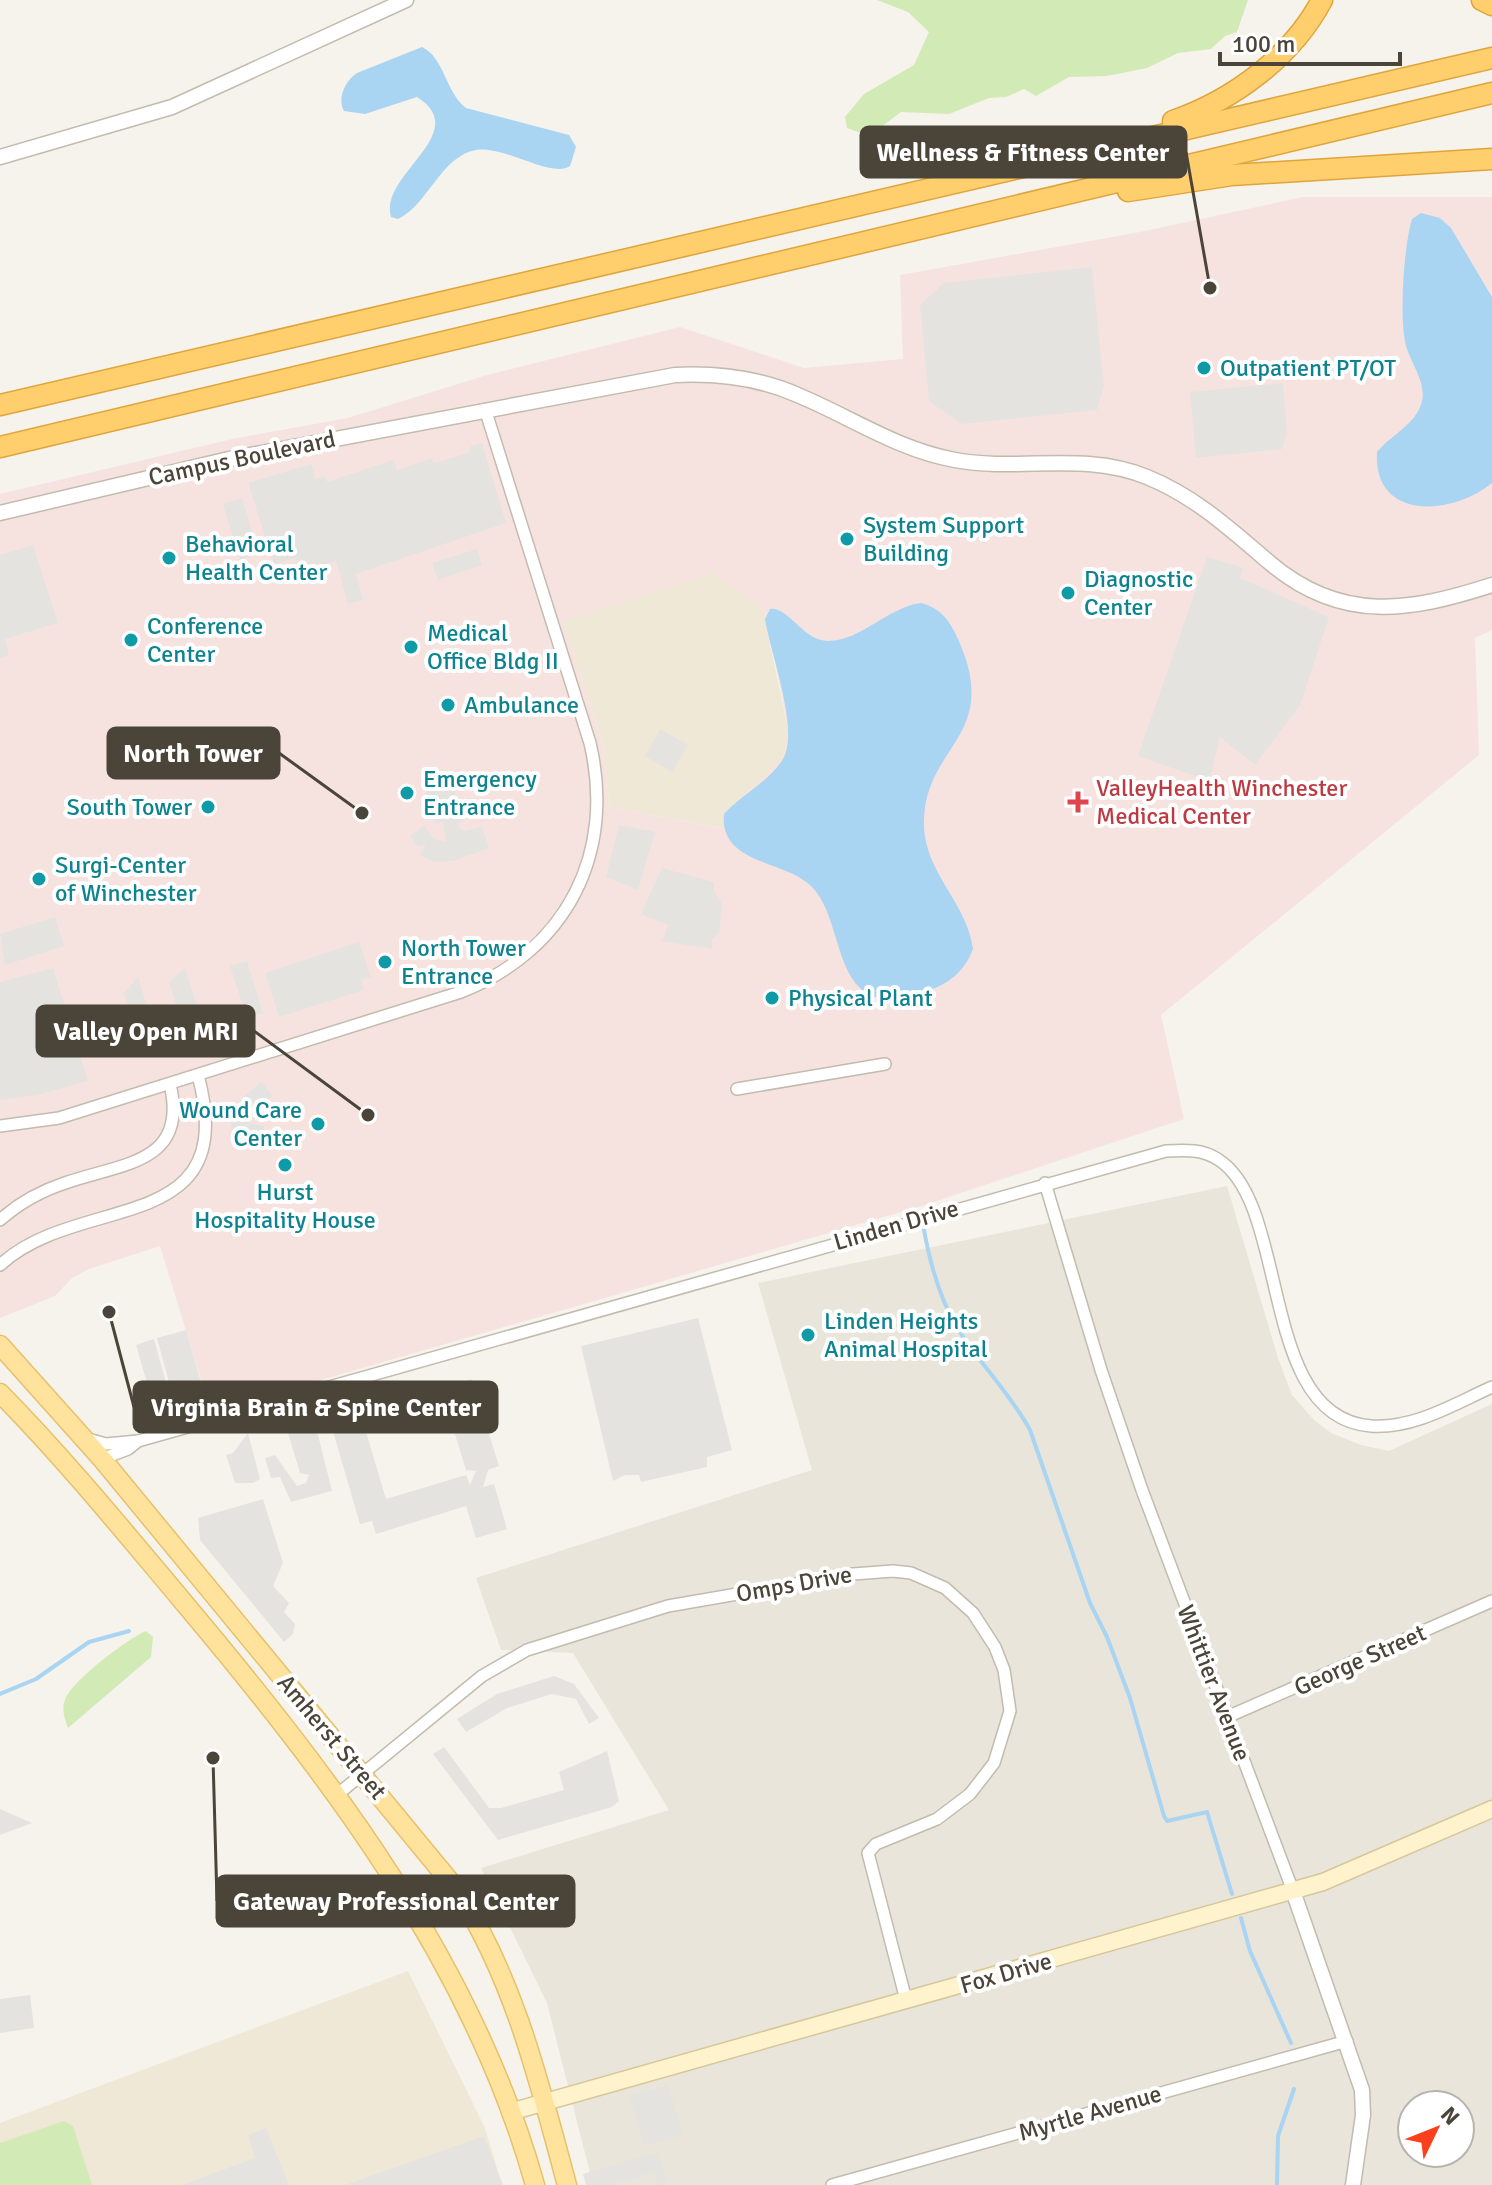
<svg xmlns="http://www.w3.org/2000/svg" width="1492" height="2185" font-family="Signika,sans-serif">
<rect width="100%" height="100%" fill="#f6f3ec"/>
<path fill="#eae5da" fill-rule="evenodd" d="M1227 1186 1278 1358 1292 1395 1314 1420 1331 1433 1361 1445 1389 1451 1492 1404V2185H593L547 2003 481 1868 669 1810 573 1653 501 1650 476 1578 812 1470 758 1283ZM1412 2105H1460V2153H1412Z"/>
<g fill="#efe8d6">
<path d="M713 572 766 613 767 630 789 734 783 759 724 814 726 829 610 807 603 745 563 621Z"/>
<path d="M408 1971 485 2128 502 2185H0V2123Z"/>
</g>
<path fill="#f6e3e0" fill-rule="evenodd" d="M1303 197H1492V630L1475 638 1479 755 1161 1015 1184 1119 922 1206 211 1412 160 1246 89 1269 72 1278 55 1296 0 1318V494L232 439 348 418 487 375 680 327 804 368 903 359 900 275 1140 232ZM713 573 766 613 789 734 783 759 724 814 725 829 610 807 603 745 563 621Z"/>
<g fill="#d2eab5">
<path d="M877 0H1248L1237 32 1225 36 1211 49 1178 53 1147 68 1107 76 1069 77 1036 96 1024 89 1006 97 989 98 949 114 901 112 869 136 847 128 845 117 864 94 914 65 929 32 908 12Z"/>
<path d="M146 1631 153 1637 151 1657 68 1728C64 1717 61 1708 66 1697 75 1679 127 1639 146 1631Z"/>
<path d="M64 2121 73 2126 92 2185H0V2143Z"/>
</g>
<g fill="#e5e3e0">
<path d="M1092 267 1104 386 1097 410 961 424 929 401 920 305 944 283Z"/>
<path d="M1283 383 1287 432 1282 449 1196 458 1190 392Z"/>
<path d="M482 443 506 523 356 574 363 600 348 604 336 561 300 572 295 558 274 564 248 483 311 464 316 479 325 476 327 482 393 460 397 470 432 458 434 463 468 453 471 446Z"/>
<path d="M242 498 259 554 240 560 223 504Z"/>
<path d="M33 545 58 623 5 639 9 655 0 658V555Z"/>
<path d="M477 549 482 565 438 580 432 563Z"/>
<path d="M1207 557 1243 568 1240 578 1329 617 1300 705 1255 765 1220 737 1209 781 1138 756Z"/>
<path d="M660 729 688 745 672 772 645 756Z"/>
<path d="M452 780 464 820 457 826 464 831 482 827 489 848 453 861 435 862 420 855 426 844 418 847 410 836 424 826 434 839 446 842 443 822 435 824 425 789Z"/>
<path d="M619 825 655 832 638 890 606 877Z"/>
<path d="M662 868 714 882V891L722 904 719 933 712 939V949L662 941 668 925 641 914Z"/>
<path d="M55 917 64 946 5 965 0 934Z"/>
<path d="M359 942 371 977 361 980 364 990 279 1017 265 973Z"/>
<path d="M247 961 263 1013 247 1018 230 966Z"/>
<path d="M53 968 88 1081 37 1095 0 1100V982Z"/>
<path d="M185 968 205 1031 189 1047 169 982Z"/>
<path d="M138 977 157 1039 143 1056 124 993Z"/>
<path d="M262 1081 272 1096 255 1110 248 1123 264 1126 265 1137 248 1140 247 1131 230 1129 232 1117 242 1098Z"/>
<path d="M698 1318 732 1450 707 1457V1467L641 1482 639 1475H625L613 1481 581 1346Z"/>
<path d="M186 1330 205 1396 175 1404 157 1338Z"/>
<path d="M154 1339 171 1401 154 1407 136 1345Z"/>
<path d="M472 1379 499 1466 488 1470 483 1487 494 1484 507 1529 476 1538 466 1506 376 1534 372 1521 360 1524 330 1421 360 1412 386 1499 466 1475 470 1485 476 1471 466 1470 441 1388Z"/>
<path d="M311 1407 332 1491 291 1502 280 1477 271 1478 265 1458 275 1455 297 1486 306 1483 309 1475 300 1473 283 1416Z"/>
<path d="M248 1433 260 1479 253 1483H235L226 1455 233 1453Z"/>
<path d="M263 1499 283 1563 273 1586 289 1603 284 1612 295 1624 293 1634 284 1642 200 1540 198 1518Z"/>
<path d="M554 1676 574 1684 599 1718 589 1724 576 1699 552 1694 507 1708 466 1732 457 1719 497 1694Z"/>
<path d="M444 1747 489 1808H501L564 1790 559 1772 607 1751 619 1801 612 1807 498 1840 433 1754Z"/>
<path d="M0 1809 32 1823 0 1835Z"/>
<path d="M30 1995 34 2028 0 2033V1999Z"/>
<path d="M668 2085 683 2135 645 2146 629 2096Z"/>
<path d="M266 2128 289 2185H182L255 2158 248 2135Z"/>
<path d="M484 2136 503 2185H345Z"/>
<path d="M658 2152 667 2185H658L654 2172 613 2185H586L583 2174Z"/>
</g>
<g fill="#a9d4f2">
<path d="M422 47C444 57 446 93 466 108L569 135 576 147 570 166C552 179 504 145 476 150 441 156 428 205 398 219L391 217C378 175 474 133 417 97L365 114 344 111C337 98 345 81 357 73Z"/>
<path d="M1421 213 1440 218 1451 228 1492 297V483C1452 516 1373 521 1377 452 1388 438 1408 428 1417 413 1432 390 1414 370 1407 349 1398 321 1404 246 1412 219Z"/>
<path d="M921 603C941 608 950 621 958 639 1003 739 921 745 924 827 926 874 967 903 973 949 964 973 947 985 924 992 828 1026 849 925 812 887 787 860 719 865 724 814 741 795 770 781 783 759 800 729 770 653 765 619L770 609C788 606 803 641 828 641 861 641 888 607 921 603Z"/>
</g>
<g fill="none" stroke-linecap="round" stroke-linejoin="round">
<g stroke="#a9d4f2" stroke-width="4">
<path d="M924 1230C930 1263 940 1300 958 1329 980 1364 1010 1393 1030 1430L1090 1603 1107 1637 1130 1698 1164 1816 1167 1821 1207 1812 1232 1894"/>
<path d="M0 1694 36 1679 89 1642 129 1631"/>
<path d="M1241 1918 1250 1951 1291 2043"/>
<path d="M1277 2185 1278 2136 1294 2089"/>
</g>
<g stroke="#c2bbae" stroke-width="14">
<g id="minor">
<path d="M737 1089 885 1064"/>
<path d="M0 1126 59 1118 461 992C567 950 616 853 590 743L486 412"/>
<path d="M1045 1183 1101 1370 1142 1490 1293 1891"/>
<path d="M0 1220C19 1203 41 1191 65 1183 122 1163 189 1164 170 1084"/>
<path d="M0 1265C80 1191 242 1240 198 1075"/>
<path d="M88 1439 106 1444 138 1441 1166 1151C1186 1150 1203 1149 1219 1160 1291 1207 1258 1418 1371 1426 1414 1429 1454 1404 1492 1387"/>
<path d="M102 1459 128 1449 138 1441"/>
<path d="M1227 1717 1492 1601"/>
<path d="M338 1794 482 1676 527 1650 668 1606 853 1574 893 1571 911 1573 945 1588 973 1613 995 1647 1004 1670 1010 1711 994 1763 970 1794 937 1819 876 1844 868 1853 906 2000"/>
<path d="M832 2185 1347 2041"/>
</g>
</g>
<g stroke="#c2bbae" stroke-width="17">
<g id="tertiary">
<path d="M0 157 172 107 406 0"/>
<path d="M0 513 229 459 675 375C718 373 760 378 800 396 852 418 899 450 955 460 1020 472 1084 451 1147 477 1196 497 1230 529 1270 563 1342 624 1411 611 1492 585"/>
<path d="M1293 1891 1362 2090 1363 2115 1353 2185"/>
</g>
</g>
<g stroke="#d6c79b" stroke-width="19">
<path id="secondary" d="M510 2112 1323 1882 1492 1809"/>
</g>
<g stroke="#e6c16a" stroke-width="21">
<g id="primary">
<path d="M0 1345 102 1459 457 1890C515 1981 539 2082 567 2185"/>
<path d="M0 1393C64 1458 122 1529 180 1598 328 1774 472 1960 535 2185"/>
</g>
</g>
<g stroke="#e0a43c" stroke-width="23">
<g id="motorway">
<path d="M1482 0 1492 5"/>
<path d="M1173 121C1233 100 1292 57 1322 0"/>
<path d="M1128 191 1232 175 1492 159"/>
<path d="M0 405 1492 58"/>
<path d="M0 447 1492 93"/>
</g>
</g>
<use href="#minor" stroke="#fff" stroke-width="11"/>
<use href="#tertiary" stroke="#fff" stroke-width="14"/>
<use href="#secondary" stroke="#fff3cd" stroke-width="16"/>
<use href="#primary" stroke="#ffe39c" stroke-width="18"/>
<use href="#motorway" stroke="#ffcf6e" stroke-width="20"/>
</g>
<g fill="#0f9aa8" stroke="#fff" stroke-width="3">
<circle cx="1204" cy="368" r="8"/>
<circle cx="847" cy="539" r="8"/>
<circle cx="169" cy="558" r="8"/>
<circle cx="1068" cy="593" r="8"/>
<circle cx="131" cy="640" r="8"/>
<circle cx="411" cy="647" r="8"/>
<circle cx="448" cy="705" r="8"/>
<circle cx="407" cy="793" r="8"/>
<circle cx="208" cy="807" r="8"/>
<circle cx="39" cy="879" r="8"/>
<circle cx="385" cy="962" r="8"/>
<circle cx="772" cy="998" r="8"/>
<circle cx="318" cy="1124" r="8"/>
<circle cx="285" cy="1165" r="8"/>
<circle cx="808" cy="1335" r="8"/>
</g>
<path fill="#e0444e" stroke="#fff" stroke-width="3" d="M1074 790h8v8h8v8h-8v8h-8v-8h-8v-8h8z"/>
<g text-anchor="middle" stroke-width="8" stroke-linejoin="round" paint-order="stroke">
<g font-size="24" fill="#0d838f" stroke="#fff" text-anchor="start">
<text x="1220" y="376">Outpatient PT/OT</text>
<text x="863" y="533">System Support<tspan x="863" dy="28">Building</tspan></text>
<text x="185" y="552">Behavioral<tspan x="185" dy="28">Health Center</tspan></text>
<text x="1084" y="587">Diagnostic<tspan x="1084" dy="28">Center</tspan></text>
<text x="147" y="634">Conference<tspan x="147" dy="28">Center</tspan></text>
<text x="427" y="641">Medical<tspan x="427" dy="28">Office Bldg II</tspan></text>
<text x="464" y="713">Ambulance</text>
<text x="423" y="787">Emergency<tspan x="423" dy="28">Entrance</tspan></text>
<text x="192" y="815" text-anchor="end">South Tower</text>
<text x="55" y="873">Surgi-Center<tspan x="55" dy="28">of Winchester</tspan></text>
<text x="401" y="956">North Tower<tspan x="401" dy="28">Entrance</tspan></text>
<text x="788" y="1006">Physical Plant</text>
<text x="302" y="1118" text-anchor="end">Wound Care<tspan x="302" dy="28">Center</tspan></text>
<text x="285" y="1200" text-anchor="middle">Hurst<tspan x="285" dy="28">Hospitality House</tspan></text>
<text x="824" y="1329">Linden Heights<tspan x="824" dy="28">Animal Hospital</tspan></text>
</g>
<g font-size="24" fill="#4b4439" stroke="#fff">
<text transform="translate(242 458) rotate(-12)" y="8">Campus Boulevard</text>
<text transform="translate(896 1225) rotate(-16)" y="8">Linden Drive</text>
<text transform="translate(794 1584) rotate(-10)" y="8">Omps Drive</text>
<text transform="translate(1360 1660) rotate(-24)" y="8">George Street</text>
<text transform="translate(1214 1683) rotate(69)" y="8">Whittier Avenue</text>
<text transform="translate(332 1737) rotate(50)" y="8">Amherst Street</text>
<text transform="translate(1006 1973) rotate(-16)" y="8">Fox Drive</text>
<text transform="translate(1090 2113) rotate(-16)" y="8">Myrtle Avenue</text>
</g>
<g font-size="24" fill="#be3a42" stroke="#fff" text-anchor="start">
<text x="1096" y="796">ValleyHealth Winchester<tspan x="1096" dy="28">Medical Center</tspan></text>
</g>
</g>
<path fill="none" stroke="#4b4439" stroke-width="3" d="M1210 288L1186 152M362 813L279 753M368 1115L254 1031M109 1312L134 1407M213 1758L217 1901"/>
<g fill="#4b4439" stroke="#fff" stroke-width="3">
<circle cx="1210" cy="288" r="8"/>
<circle cx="362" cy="813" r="8"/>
<circle cx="368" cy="1115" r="8"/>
<circle cx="109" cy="1312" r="8"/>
<circle cx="213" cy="1758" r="8"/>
</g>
<g fill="#4b4439" stroke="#4b4439" stroke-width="3">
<rect x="861" y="127" width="325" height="50" rx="8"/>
<rect x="108" y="728" width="171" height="50" rx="8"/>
<rect x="37" y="1006" width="217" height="50" rx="8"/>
<rect x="134" y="1382" width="363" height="50" rx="8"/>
<rect x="217" y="1876" width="357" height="50" rx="8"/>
</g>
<g font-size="26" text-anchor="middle" font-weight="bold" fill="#fff">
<text x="1023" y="161">Wellness &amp; Fitness Center</text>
<text x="193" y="762">North Tower</text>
<text x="146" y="1040">Valley Open MRI</text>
<text x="316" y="1416">Virginia Brain &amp; Spine Center</text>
<text x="396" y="1910">Gateway Professional Center</text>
</g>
<g transform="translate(1436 2129) rotate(47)"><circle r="38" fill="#ffffff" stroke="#b7b4b0" stroke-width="2"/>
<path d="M0-6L14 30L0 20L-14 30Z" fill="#fc3f1d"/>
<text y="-12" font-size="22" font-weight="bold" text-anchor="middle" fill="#4b4439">N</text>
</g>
<path d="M1220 52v12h180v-12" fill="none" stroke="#4b4439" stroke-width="4"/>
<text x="1232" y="52" font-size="24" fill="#4b4439" stroke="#ffffff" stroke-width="6" paint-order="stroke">100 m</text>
</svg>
